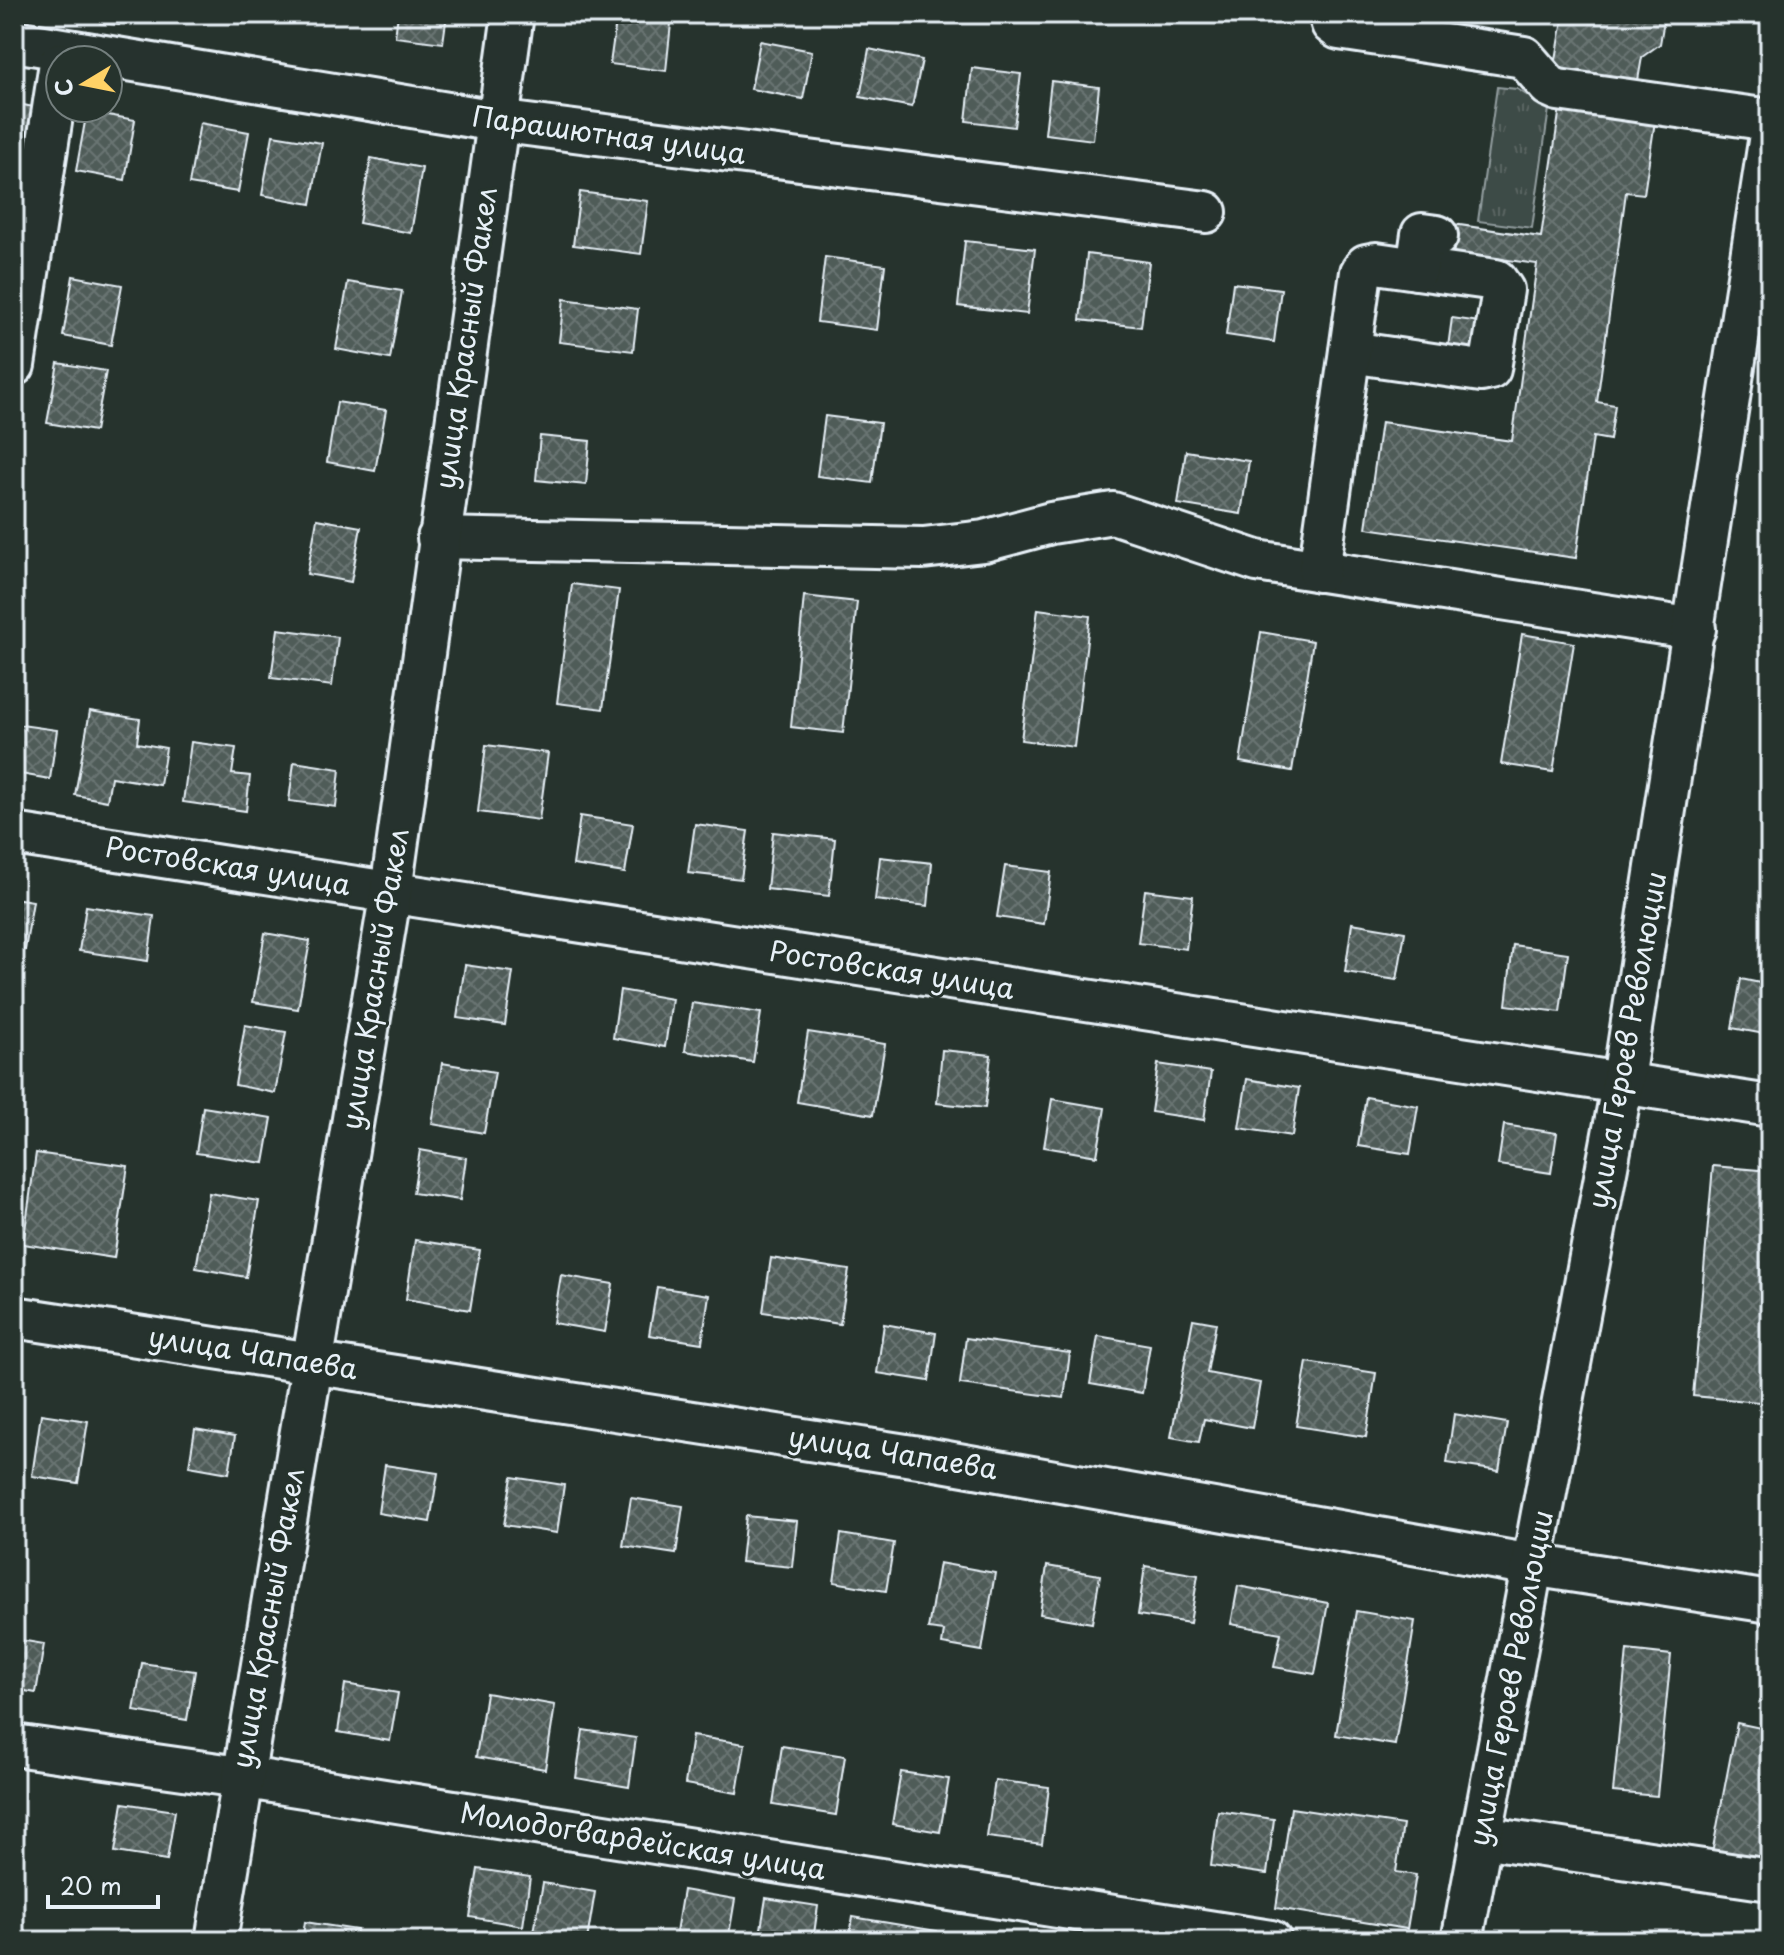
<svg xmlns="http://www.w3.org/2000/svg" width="1784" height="1955" font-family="'Playpen Sans',sans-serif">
<defs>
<pattern id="park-tufts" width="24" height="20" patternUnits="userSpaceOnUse" patternTransform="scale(2)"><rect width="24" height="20" fill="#3e4b47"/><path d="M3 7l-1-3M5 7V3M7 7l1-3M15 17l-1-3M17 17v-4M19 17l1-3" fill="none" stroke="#5a6562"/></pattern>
<pattern id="building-cross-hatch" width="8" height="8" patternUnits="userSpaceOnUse" patternTransform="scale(2)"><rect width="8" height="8" fill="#505c59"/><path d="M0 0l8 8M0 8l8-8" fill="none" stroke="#697472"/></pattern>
</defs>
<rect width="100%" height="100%" fill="#26332d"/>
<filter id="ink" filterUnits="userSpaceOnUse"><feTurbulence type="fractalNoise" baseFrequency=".0125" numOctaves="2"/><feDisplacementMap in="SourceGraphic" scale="16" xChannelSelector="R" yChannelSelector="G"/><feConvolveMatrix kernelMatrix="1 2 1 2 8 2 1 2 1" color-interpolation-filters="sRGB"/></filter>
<g filter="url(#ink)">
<path fill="url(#park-tufts)" stroke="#939ea0" stroke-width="2" d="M1497 87 1517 89 1549 109 1532 228 1478 221Z"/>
<g fill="url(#building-cross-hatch)" stroke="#e8f1f8" stroke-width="2">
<path d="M101 14H120L119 25 100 23Z"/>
<path d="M398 14H447L443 43 395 37Z"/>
<path d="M617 14H672L666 71 610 64Z"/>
<path d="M1564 14H1665L1660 44 1642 57 1637 86 1554 71Z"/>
<path d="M760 41 812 51 803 99 751 89Z"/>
<path d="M869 49 922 60 912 107 860 97Z"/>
<path d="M972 68 1021 74 1014 127 966 121Z"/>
<path d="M1051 81 1099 87 1093 140 1045 134Z"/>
<path d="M14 103 38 108 28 168 14 165Z"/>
<path d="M1560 107 1655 121 1644 194 1626 192 1597 402 1615 405 1610 440 1593 437 1576 558 1366 528 1381 422 1512 441 1537 264 1435 250 1439 222 1541 237Z"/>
<path d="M87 111 135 120 125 180 76 171Z"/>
<path d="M200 123 249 132 238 192 189 184Z"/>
<path d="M273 135 322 143 311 204 262 195Z"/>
<path d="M371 158 422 168 411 233 359 223Z"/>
<path d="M580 192 648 201 641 254 573 245Z"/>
<path d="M965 241 1035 249 1027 314 958 306Z"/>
<path d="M1087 254 1149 262 1141 327 1080 320Z"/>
<path d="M825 257 885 265 877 330 817 322Z"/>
<path d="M73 276 122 285 111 345 63 336Z"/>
<path d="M348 282 402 291 390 359 336 349Z"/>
<path d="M1233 283 1281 289 1274 342 1226 335Z"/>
<path d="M564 299 638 309 633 351 559 342Z"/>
<path d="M1452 318 1480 322 1475 351 1448 347Z"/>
<path d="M58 363 106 371 95 431 47 423Z"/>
<path d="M337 402 386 410 375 471 327 462Z"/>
<path d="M825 416 880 423 872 483 817 476Z"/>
<path d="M540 436 590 441 586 485 536 480Z"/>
<path d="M1186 451 1249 461 1241 514 1178 504Z"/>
<path d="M317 519 361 527 351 582 307 574Z"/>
<path d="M572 584 619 590 603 709 557 703Z"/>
<path d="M804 596 857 602 843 733 791 727Z"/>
<path d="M1038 609 1090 616 1074 747 1021 740Z"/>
<path d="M278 629 338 637 332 686 271 678Z"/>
<path d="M1261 632 1313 641 1292 771 1240 762Z"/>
<path d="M1522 634 1574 643 1553 772 1501 764Z"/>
<path d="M90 711 140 719 137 743 166 748 160 785 111 777 107 801 75 795Z"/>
<path d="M14 724 57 730 50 779 14 773Z"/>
<path d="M191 742 236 748 232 774 250 776 246 811 183 802Z"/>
<path d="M486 745 548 753 539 820 478 812Z"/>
<path d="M294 762 340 769 336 807 289 801Z"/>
<path d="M580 816 633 824 625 873 573 865Z"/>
<path d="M695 824 748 831 741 879 688 873Z"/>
<path d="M773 832 835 839 829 896 767 889Z"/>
<path d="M880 857 932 863 928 906 875 900Z"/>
<path d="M1005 866 1051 872 1044 924 997 917Z"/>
<path d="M1145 890 1193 896 1186 949 1138 943Z"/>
<path d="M14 898 33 901 25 950 14 948Z"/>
<path d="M86 906 154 916 148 961 79 951Z"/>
<path d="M1352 923 1405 932 1397 980 1345 972Z"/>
<path d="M265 933 310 941 298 1009 253 1002Z"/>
<path d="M1513 945 1568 953 1560 1012 1506 1005Z"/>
<path d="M465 965 513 972 505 1025 457 1018Z"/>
<path d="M1741 979 1770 985V1035L1732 1028Z"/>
<path d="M620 990 672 999 665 1047 613 1038Z"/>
<path d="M692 1003 761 1013 753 1062 685 1051Z"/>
<path d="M245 1025 286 1032 275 1093 235 1085Z"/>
<path d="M808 1032 885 1044 873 1115 797 1102Z"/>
<path d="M942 1050 991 1055 985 1108 937 1103Z"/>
<path d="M442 1063 495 1072 484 1133 432 1124Z"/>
<path d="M1158 1064 1211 1072 1204 1120 1151 1112Z"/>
<path d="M1247 1079 1299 1088 1292 1136 1239 1128Z"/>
<path d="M1366 1097 1418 1106 1410 1154 1358 1146Z"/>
<path d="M1052 1099 1105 1108 1097 1156 1044 1147Z"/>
<path d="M203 1107 272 1118 264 1163 196 1153Z"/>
<path d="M1504 1125 1557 1133 1551 1173 1498 1165Z"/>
<path d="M420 1150 466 1158 460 1200 413 1193Z"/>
<path d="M36 1153 128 1166 114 1258 23 1244Z"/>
<path d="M1713 1166 1770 1171V1403L1693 1396Z"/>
<path d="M209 1193 259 1201 246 1277 196 1268Z"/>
<path d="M415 1240 480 1250 470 1310 406 1299Z"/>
<path d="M771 1258 849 1270 840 1324 763 1312Z"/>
<path d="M561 1275 613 1284 605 1332 553 1323Z"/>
<path d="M657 1287 709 1295 702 1343 649 1335Z"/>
<path d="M1193 1319 1216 1323 1207 1373 1260 1383 1252 1428 1204 1419 1199 1442 1171 1437Z"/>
<path d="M884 1324 936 1333 929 1381 877 1373Z"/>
<path d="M1098 1336 1150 1345 1142 1393 1090 1384Z"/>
<path d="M966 1338 1070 1353 1064 1398 960 1384Z"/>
<path d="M1307 1362 1376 1373 1366 1437 1296 1426Z"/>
<path d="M41 1414 88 1421 78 1483 32 1476Z"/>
<path d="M1454 1414 1507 1423 1499 1471 1447 1463Z"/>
<path d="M195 1429 235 1436 229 1473 189 1466Z"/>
<path d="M385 1465 438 1473 430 1522 378 1513Z"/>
<path d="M512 1477 564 1485 557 1533 504 1525Z"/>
<path d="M631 1498 683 1506 676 1554 623 1546Z"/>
<path d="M746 1516 797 1521 792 1567 741 1562Z"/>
<path d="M841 1534 894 1543 886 1591 834 1582Z"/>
<path d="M939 1563 995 1573 982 1651 942 1644 944 1631 928 1629Z"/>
<path d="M1047 1566 1100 1575 1092 1623 1040 1614Z"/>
<path d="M1145 1566 1198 1575 1190 1623 1138 1615Z"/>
<path d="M1238 1586 1328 1603 1315 1674 1274 1667 1281 1633 1231 1624Z"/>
<path d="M1356 1611 1415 1621 1395 1745 1336 1735Z"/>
<path d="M14 1639 44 1644 36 1693 14 1689Z"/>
<path d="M1627 1650 1671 1655 1657 1796 1613 1792Z"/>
<path d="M142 1663 195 1671 187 1720 134 1711Z"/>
<path d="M345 1684 398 1693 390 1741 338 1732Z"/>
<path d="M486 1693 555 1705 545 1769 476 1757Z"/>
<path d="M1737 1723 1770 1730V1864L1712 1853Z"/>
<path d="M583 1730 636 1738 629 1787 576 1778Z"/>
<path d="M692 1736 745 1744 737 1793 685 1784Z"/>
<path d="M782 1746 845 1756 836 1815 773 1805Z"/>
<path d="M901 1772 949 1779 940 1832 892 1824Z"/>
<path d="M995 1780 1049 1787 1042 1844 987 1837Z"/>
<path d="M123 1803 175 1811 167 1860 115 1852Z"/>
<path d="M1291 1808 1403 1825 1396 1872 1416 1875 1407 1929 1276 1908Z"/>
<path d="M1218 1811 1274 1819 1267 1874 1211 1866Z"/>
<path d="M478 1869 530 1877 523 1926 470 1917Z"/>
<path d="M543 1883 595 1892 587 1940 534 1932Z"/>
<path d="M683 1890 735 1899 728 1941 675 1938Z"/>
<path d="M766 1898 818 1906 813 1941H759Z"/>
<path d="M853 1917 937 1931 935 1941H849Z"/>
<path d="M305 1922 357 1930 355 1941H302Z"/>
</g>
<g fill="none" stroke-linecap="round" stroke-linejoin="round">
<g stroke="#e8f1f8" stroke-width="46">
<g id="minor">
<path d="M1329 14 1332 24 1339 29 1524 57 1549 86 1558 90 1770 120"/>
<path d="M14 41 496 121 1206 212"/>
<path d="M1350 352 1481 371 1490 369 1503 290 1496 280 1417 269"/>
<path d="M14 365 60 63"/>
<path d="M438 538 923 548 984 541 1051 523 1113 513 1257 561 1695 629"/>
<path d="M1319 571 1361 272 1366 265 1376 263 1417 269 1422 234 1437 236"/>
<path d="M14 834 1770 1106"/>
<path d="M14 1317 919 1457 1532 1565 1770 1602"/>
<path d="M14 1745 240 1777 1271 1941"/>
<path d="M1481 1837 1770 1880"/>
<path d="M216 1941 391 891 513 14"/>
<path d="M1462 1941 1622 1086 1770 135"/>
</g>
</g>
<use href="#minor" stroke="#26332d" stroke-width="40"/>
</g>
</g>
<g text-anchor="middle" stroke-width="6" stroke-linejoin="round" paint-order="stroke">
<g font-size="28" fill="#e8f1f8" stroke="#26332d">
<text transform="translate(609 135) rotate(8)" y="10">Парашютная улица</text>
<text transform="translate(466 338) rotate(-82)" y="10">улица Красный Факел</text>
<text transform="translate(228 866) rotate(9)" y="10">Ростовская улица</text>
<text transform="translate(892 970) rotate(9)" y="10">Ростовская улица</text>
<text transform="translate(375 979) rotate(-81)" y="10">улица Красный Факел</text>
<text transform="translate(1627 1040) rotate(-80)" y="10">улица Героев Революции</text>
<text transform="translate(253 1353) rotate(9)" y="10">улица Чапаева</text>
<text transform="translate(893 1453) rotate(9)" y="10">улица Чапаева</text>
<text transform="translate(268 1618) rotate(-80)" y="10">улица Красный Факел</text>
<text transform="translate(1511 1678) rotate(-79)" y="10">улица Героев Революции</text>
<text transform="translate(643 1841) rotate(9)" y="10">Молодогвардейская улица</text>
</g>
</g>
<rect width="1784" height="1955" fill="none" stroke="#26332d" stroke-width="48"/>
<rect x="24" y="24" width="1736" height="1907" fill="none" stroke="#e8f1f8" stroke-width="3" filter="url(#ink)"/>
<g transform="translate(84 84) rotate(260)"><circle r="38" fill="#26332d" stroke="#747f7e" stroke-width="2"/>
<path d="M0-6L14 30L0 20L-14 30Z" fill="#ffd166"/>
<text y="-12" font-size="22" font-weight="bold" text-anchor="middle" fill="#e8f1f8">С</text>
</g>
<path d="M48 1895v12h110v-12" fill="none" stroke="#e8f1f8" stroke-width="4"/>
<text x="60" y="1895" font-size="24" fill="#e8f1f8" stroke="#26332d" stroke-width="6" paint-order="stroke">20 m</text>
</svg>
